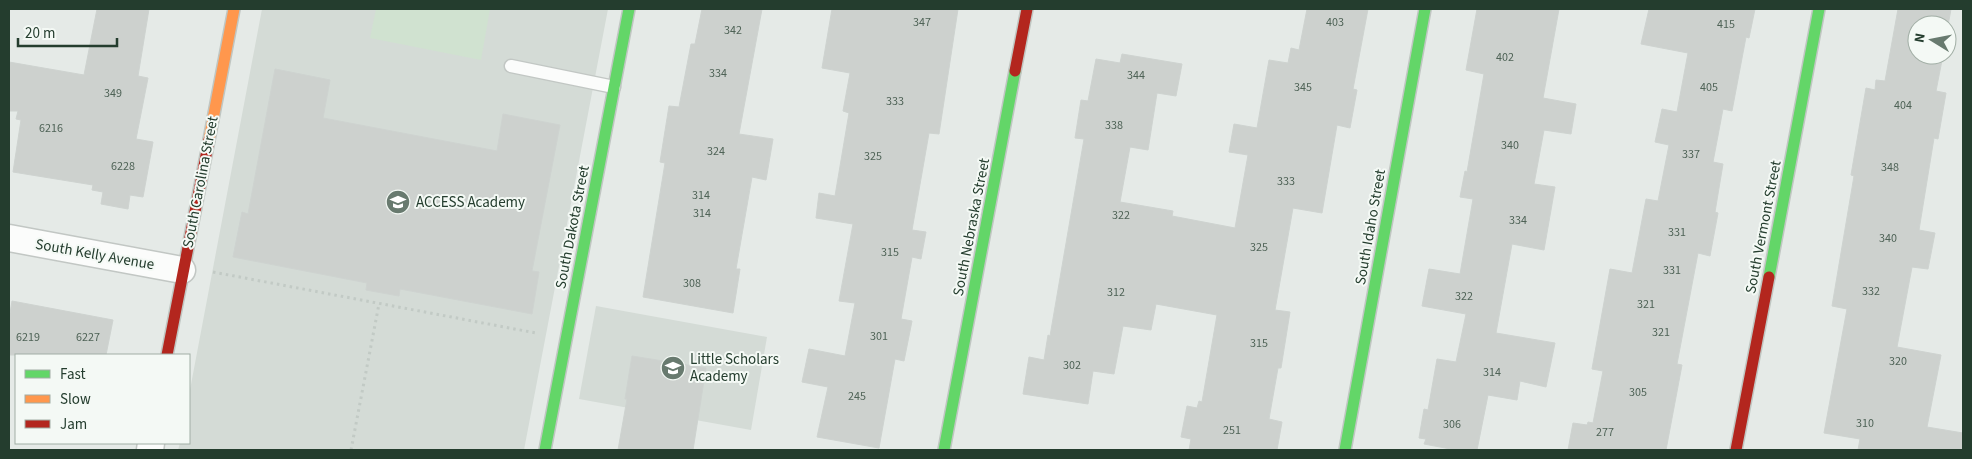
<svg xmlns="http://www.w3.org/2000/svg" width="1972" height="459" font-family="'Source Sans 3',sans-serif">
<rect width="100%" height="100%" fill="#e5eae7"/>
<g fill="#d4dbd6">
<path d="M262 9H608L524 450H178L180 443H189V395Z"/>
<path d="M596 306 767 337 751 430 579 399Z"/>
</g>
<path fill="#d0e2d0" d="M376 9H490L481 60 370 38Z"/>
<g fill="#cdd1ce" stroke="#ced3d0">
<path d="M97 9H149L138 76 148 78 136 139 153 142 143 197 130 195 128 209 101 204 103 192 92 190 93 185 13 172 21 120 16 119 18 111H9V62L84 75Z"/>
<path d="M702 9H762L739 134 773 139 766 180 752 177 736 269H740L733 313 643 297 665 163 660 162 669 106 679 107 691 44H695Z"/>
<path d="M832 9H958L939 134 929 133 912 230 926 232 921 259 912 257 901 319 912 321 904 361 895 359 879 448 817 437 828 387 802 382 809 349 845 356 855 303 839 301 853 224 816 218 819 193 835 196 849 113 843 111 850 73 822 68Z"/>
<path d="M1307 9H1368L1353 89 1357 90 1350 128 1337 125 1322 213 1293 208 1275 310 1290 312 1281 368H1278L1269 419 1282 422 1277 450H1189L1191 439 1181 437 1187 406 1197 408 1199 401 1202 402 1217 315 1156 304 1151 330 1123 326 1114 374 1093 371 1088 404 1023 394 1029 357 1044 360 1048 335 1050 336 1084 139 1075 138 1081 100 1088 101 1096 59 1120 63 1122 54 1182 64 1176 96 1157 93 1148 150 1130 147 1120 202 1173 211 1172 216 1235 228 1248 155 1229 152 1234 124 1257 128 1269 60 1288 63 1291 48 1299 50Z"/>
<path d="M1477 9H1559L1543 98 1576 104 1571 134 1544 130 1534 184 1555 187 1544 250 1512 244 1496 333 1555 343 1546 387 1520 381 1517 400 1488 395 1477 450H1456L1424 444 1426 439 1419 438 1424 409 1428 410 1437 359 1456 362 1466 314 1422 306 1429 269 1460 274 1473 199 1460 197 1465 171 1467 172 1484 74 1466 70Z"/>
<path d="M1649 9H1755L1749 38 1746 37 1732 111 1723 109 1713 162 1723 164 1715 212 1718 213 1710 256 1698 253 1677 364 1682 365 1666 450H1568L1573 423 1587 425 1588 422 1593 423 1603 371 1592 369 1610 269 1632 273 1646 199 1658 201 1669 145 1655 142 1662 109 1677 112 1688 53 1641 44Z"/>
<path d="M1898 9H1951L1947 31V25H1917V55H1943L1936 91 1946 93 1938 139 1934 138 1919 230 1935 233 1928 269 1912 267 1897 347 1941 355 1927 427 1963 433V450H1858L1860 439 1824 433 1847 309 1832 306 1854 176 1851 175 1866 88 1875 90 1876 80 1885 81Z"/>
<path d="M275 69 330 80 323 118 497 151 503 114 560 125 532 271 539 272 532 314 400 289 399 296 366 290 367 283 233 257 242 212 248 214Z"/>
<path d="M12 301 113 320 106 355H9V319Z"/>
<path d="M632 356 706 368 693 450H618L627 399H625Z"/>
</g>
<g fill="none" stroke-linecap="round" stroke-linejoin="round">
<g stroke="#c2c7c4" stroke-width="15">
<path id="lane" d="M511 66 614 87"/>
</g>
<g stroke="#c2c7c4" stroke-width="29">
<g id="street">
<path d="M9 238 182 270"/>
<path d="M150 450 151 443"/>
</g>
</g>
<g stroke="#c0c6c2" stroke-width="14">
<g id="fast">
<path d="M1769 277 1819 9"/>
<path d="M545 450 629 9"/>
<path d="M944 450 1015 71"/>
<path d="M1345 450 1425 9"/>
</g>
</g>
<g stroke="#c0c6c2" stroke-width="14">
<path id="slow" d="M209 140 234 9"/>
</g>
<g stroke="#c0c6c2" stroke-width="14">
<g id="jam">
<path d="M1015 71 1027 9"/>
<path d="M167 355 209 140"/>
<path d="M1736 450 1769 277"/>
</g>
</g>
<g stroke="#c2cac5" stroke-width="3" stroke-dasharray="2.5 4" stroke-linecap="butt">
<path d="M213 272 536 333"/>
<path d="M351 450 379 304"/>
</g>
<use href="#lane" stroke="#fbfcfb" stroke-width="12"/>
<use href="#street" stroke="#fbfcfb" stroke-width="26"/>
<use href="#fast" stroke="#63d668" stroke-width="11"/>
<use href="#slow" stroke="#ff974d" stroke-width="11"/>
<use href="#jam" stroke="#b3261e" stroke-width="11"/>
</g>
<defs>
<g id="school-disc" transform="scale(1.25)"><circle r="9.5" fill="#687a6f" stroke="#f4f9f5"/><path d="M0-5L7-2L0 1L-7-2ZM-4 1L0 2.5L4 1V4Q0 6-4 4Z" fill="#fff"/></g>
</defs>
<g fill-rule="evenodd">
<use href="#school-disc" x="398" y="202"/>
<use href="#school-disc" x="673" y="368"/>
</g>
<g text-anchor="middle" stroke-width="4" stroke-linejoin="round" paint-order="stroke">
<g font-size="12" fill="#4f6357">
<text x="922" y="26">347</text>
<text x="1335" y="26">403</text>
<text x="1726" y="28">415</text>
<text x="733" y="34">342</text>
<text x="1505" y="61">402</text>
<text x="718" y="77">334</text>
<text x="1136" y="79">344</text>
<text x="1303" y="91">345</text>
<text x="1709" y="91">405</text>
<text x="113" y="97">349</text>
<text x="895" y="105">333</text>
<text x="1903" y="109">404</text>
<text x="1114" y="129">338</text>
<text x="51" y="132">6216</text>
<text x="1510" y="149">340</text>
<text x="716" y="155">324</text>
<text x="1691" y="158">337</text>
<text x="873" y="160">325</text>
<text x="123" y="170">6228</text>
<text x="1890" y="171">348</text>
<text x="1286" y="185">333</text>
<text x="701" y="199">314</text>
<text x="702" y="217">314</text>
<text x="1121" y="219">322</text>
<text x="1518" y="224">334</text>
<text x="1677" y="236">331</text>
<text x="1888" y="242">340</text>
<text x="1259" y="251">325</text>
<text x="890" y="256">315</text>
<text x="1672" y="274">331</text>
<text x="692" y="287">308</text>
<text x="1871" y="295">332</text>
<text x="1116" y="296">312</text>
<text x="1464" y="300">322</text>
<text x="1646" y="308">321</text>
<text x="1661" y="336">321</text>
<text x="879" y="340">301</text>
<text x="28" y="341">6219</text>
<text x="88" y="341">6227</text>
<text x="1259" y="347">315</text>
<text x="1898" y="365">320</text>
<text x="1072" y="369">302</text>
<text x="1492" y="376">314</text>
<text x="1638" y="396">305</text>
<text x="857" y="400">245</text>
<text x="1865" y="427">310</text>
<text x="1452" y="428">306</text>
<text x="1232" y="434">251</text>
<text x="1605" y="436">277</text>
</g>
<g font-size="15" fill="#243d2e" stroke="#f4f9f5">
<text transform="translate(200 182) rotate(-79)" y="5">South Carolina Street</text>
<text transform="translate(572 227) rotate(-79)" y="5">South Dakota Street</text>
<text transform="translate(971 227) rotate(-79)" y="5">South Nebraska Street</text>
<text transform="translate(1370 227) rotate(-80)" y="5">South Idaho Street</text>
<text transform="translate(1763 227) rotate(-79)" y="5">South Vermont Street</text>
<text transform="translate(95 254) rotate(10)" y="5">South Kelly Avenue</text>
</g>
<g font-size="15" fill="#243d2e" stroke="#f4f9f5" text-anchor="start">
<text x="416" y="207">ACCESS Academy</text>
<text x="690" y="364">Little Scholars<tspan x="690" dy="17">Academy</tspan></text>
</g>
</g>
<rect width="1972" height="459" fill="none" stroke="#243d2e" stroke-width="20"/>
<rect x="15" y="354" width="175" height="90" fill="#f4f9f5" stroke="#a1aea5"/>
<rect x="25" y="370" width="25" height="8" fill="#63d668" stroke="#a1aea5"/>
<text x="60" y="379" font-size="15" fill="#243d2e">Fast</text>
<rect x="25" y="395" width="25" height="8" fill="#ff974d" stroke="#a1aea5"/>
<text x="60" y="404" font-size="15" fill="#243d2e">Slow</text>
<rect x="25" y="420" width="25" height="8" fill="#b3261e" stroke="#a1aea5"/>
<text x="60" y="429" font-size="15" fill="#243d2e">Jam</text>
<g transform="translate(1932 40) rotate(280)"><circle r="24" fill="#f4f9f5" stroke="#a1aea5"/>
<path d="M0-4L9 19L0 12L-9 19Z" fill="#687a6f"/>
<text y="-8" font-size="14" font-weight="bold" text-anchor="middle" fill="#243d2e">N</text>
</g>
<path d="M18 38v8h99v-8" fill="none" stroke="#243d2e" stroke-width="2.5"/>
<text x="25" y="38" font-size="15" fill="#243d2e" stroke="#f4f9f5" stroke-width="4" paint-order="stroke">20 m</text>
</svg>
